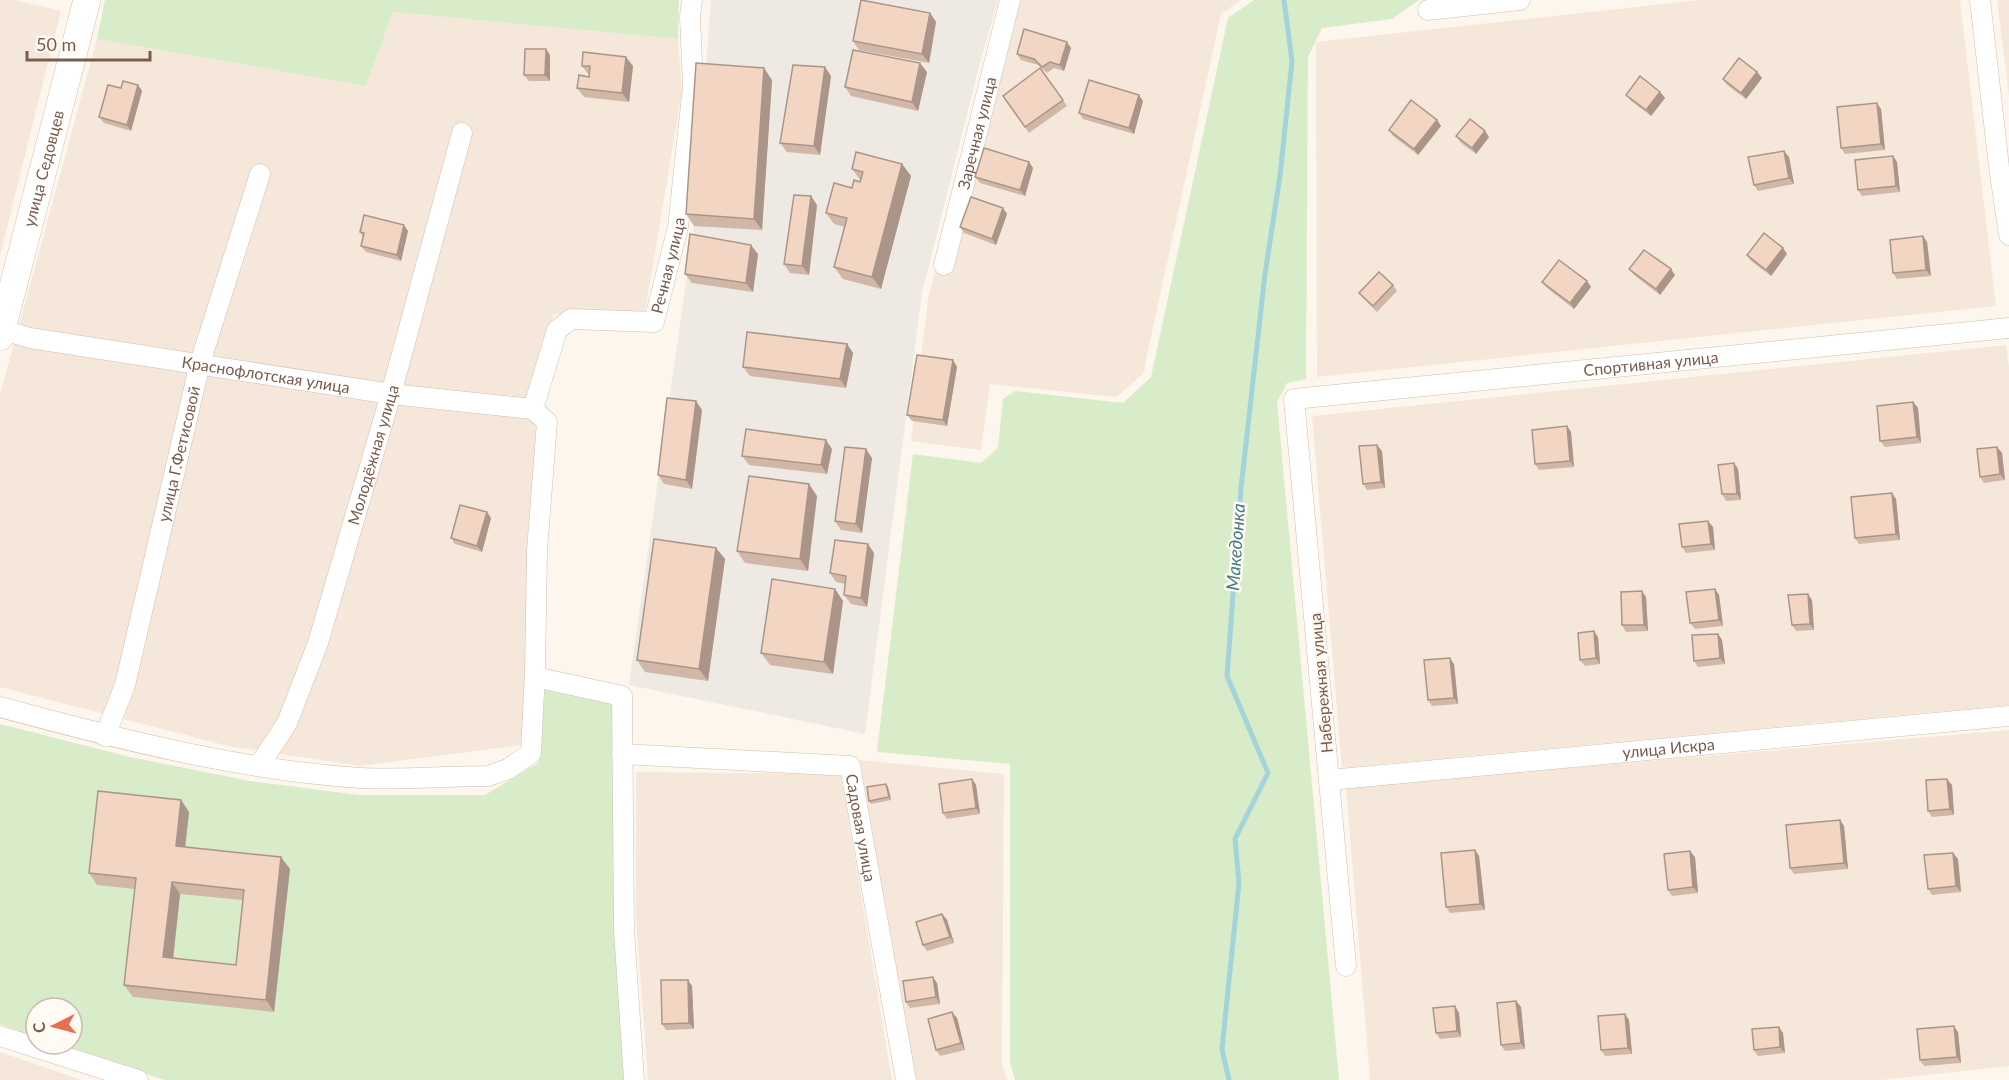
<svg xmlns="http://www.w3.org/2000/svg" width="2009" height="1080" font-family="Lato,sans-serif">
<rect width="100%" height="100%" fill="#fdf6ec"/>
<g fill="#f5e8da">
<path d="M0 0H15L61 11 0 256Z"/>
<path d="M1006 0H1241L1221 14 1143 374 1116 397 990 384 981 450 911 441 928 299 987 67Z"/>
<path d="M1700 0H1960L1996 306 1317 377 1316 42Z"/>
<path d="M1997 0H2009V96Z"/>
<path d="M393 12 678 39 682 91 645 313 553 314 542 425 528 661 521 745 360 766 228 746 0 687V395L97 39 366 86Z"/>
<path d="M2006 345 2009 368V705L1342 768 1312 416Z"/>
<path d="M2009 730V1066L1881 1080H1370L1346 787Z"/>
<path d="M860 760 1004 774 1002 1064 1007 1080H914Z"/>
<path d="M636 772 841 774 892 1080H648L636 920Z"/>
<path d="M0 1052 82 1080H0Z"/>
</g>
<path fill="#efe9e4" d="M711 0H998L979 66 922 293 865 734 629 685 694 226Z"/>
<g fill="#d8ecc9">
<path d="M105 0H679L678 39 393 12 366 86 97 39Z"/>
<path d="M1254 0H1419L1392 19 1322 28 1308 57 1306 379 1287 383 1277 402 1339 1080H1015L1010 1063V764L877 752 913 454 981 463 998 448 1003 399 1015 391 1123 403 1151 377 1228 18Z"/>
<path d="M545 689 613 703V878L624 1080H164L58 1044H72V1008H36V1037L0 1024V724L130 757 250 781 359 795H485L538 763Z"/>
</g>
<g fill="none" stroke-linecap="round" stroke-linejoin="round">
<path stroke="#a5d3da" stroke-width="5" d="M1229 1080 1222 1049 1239 883 1235 839 1268 773 1227 676 1241 488 1265 274 1280 176 1292 61 1284 0"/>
<g stroke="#d1beb0" stroke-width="21">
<g id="street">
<path d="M1980 0 1999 167 2009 235"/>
<path d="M1428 10 1520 0"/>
<path id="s1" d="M944 265 1010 0"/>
<path id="s2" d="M0 329 30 338 391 394 533 409"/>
<path d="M535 677 622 696 624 930 634 1080"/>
<path id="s3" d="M0 707C118 739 239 770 361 778 403 780 446 776 488 776L508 769 531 753 535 671 537 551 547 422 533 409 557 330 571 319 654 322 678 227 693 86 690 17 692 0"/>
<path id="s4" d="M105 736 125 685 200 363 260 174"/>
<path id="s5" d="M622 754 850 766 906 1080"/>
<path id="s6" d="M259 766 287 723 318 643 391 394 462 133"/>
<path id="s7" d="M1330 780 2009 716"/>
<path id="s8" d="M1346 966 1294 399 2009 328"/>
<path d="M0 1036 138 1080"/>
</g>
</g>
<g stroke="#d6c0b0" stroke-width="28">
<g id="secondary">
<path id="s9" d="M0 337 87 0"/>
</g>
</g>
<use href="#street" stroke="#fff" stroke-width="20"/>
<use href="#secondary" stroke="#fff" stroke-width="27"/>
</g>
<g fill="#d1b7a8" fill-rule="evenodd">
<path d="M930 13 936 22 929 63 859 50 853 41Z"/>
<path d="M1071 48 1064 71 1054 68 1047 73 1038 65 1021 60 1017 54Z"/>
<path d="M546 49 550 55V81H529L524 75Z"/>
<path d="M582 66H633L629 102 584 97 577 88 589 77V75Z"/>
<path d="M927 72 918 111 851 96 845 87Z"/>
<path d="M1757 72 1762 78 1746 99 1727 85 1723 79Z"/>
<path d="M831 76 820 155 787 152 780 143Z"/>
<path d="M772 80 762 230 694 226 686 214Z"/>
<path d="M138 85 142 91 131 131 104 123 99 117 121 88Z"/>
<path d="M1660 92 1665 98 1651 116 1631 101 1626 95Z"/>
<path d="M1003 96 1063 100 1067 106 1029 133Z"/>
<path d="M1143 101 1134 134 1083 119 1079 113Z"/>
<path d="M1881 109 1885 150 1845 154 1841 148Z"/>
<path d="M1437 120 1441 126 1418 155 1393 136 1389 130Z"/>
<path d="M1456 136 1489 137 1476 154 1461 143Z"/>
<path d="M1893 156 1897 162 1900 192 1862 196 1858 190Z"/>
<path d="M1789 157 1794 184 1758 191 1754 185Z"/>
<path d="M1029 162 1033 168 1025 196 980 183 975 177Z"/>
<path d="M902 164 911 176 881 289 843 279 834 267 845 227 834 224 826 213 852 188 860 182 861 181 852 169Z"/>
<path d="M817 205 809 275 790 273 784 264Z"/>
<path d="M1003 208 1007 214 996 245 964 233 960 227Z"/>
<path d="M408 231 401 261 366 252 361 246 363 237 360 232Z"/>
<path d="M1923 236 1927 242 1931 276 1897 279 1893 273Z"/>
<path d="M1783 248 1787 254 1771 276 1751 261 1747 255Z"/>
<path d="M758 254 753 292 692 283 685 274Z"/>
<path d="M1629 269 1675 275 1660 295 1634 275Z"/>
<path d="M1542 282 1591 287 1574 309 1547 288Z"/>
<path d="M1393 285 1397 291 1377 312 1364 299 1359 293Z"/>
<path d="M847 344 853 353 846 388 750 376 743 367Z"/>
<path d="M953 360 957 367 947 426 912 421 907 415Z"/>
<path d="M1913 402 1918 408 1921 443 1885 447 1880 441Z"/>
<path d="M702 410 692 489 664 484 658 475Z"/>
<path d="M1567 426 1571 432 1574 467 1539 470 1535 464Z"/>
<path d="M1997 447 2002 453 2005 480 1984 483 1980 477Z"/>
<path d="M832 449 827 474 749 465 742 456Z"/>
<path d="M1382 451 1385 488 1367 490 1363 484Z"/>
<path d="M872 458 862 533 841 530 835 521Z"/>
<path d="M1734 463 1738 469 1741 500 1726 501 1722 494Z"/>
<path d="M1892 493 1896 499 1900 540 1859 544 1855 538Z"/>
<path d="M817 496 808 571 745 563 737 551Z"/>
<path d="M491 518 482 552 455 544 451 538Z"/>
<path d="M1713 527 1715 550 1686 553 1682 547Z"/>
<path d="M716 548 725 559 708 681 645 672 637 660Z"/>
<path d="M874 553 867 607 851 604 844 595 845 584 836 582 830 573Z"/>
<path d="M835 589 843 601 833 674 770 665 761 653Z"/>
<path d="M1715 589 1719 595 1723 626 1695 629 1690 623Z"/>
<path d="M1646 597 1648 631 1626 632 1622 625Z"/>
<path d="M1812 600 1814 630 1796 631 1792 625Z"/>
<path d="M1718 634 1722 640 1725 664 1698 667 1694 661Z"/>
<path d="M1598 637 1600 664 1585 666 1580 660Z"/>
<path d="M1454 664 1458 704 1432 706 1428 700Z"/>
<path d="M972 779 976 785 980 814 947 819 943 813Z"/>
<path d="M886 784 888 787 891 800 871 804 869 801Z"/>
<path d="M1952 785 1954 815 1932 817 1928 811Z"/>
<path d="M181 800 189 812 185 847 290 869 274 1012 133 997 124 985 135 889 97 885 89 873ZM180 894 243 900 236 965 173 958Z"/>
<path d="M1840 820 1844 826 1848 869 1794 874 1790 868Z"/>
<path d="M1475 850 1479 856 1485 910 1450 913 1446 907Z"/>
<path d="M1953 853 1958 859 1961 892 1932 895 1928 889Z"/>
<path d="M1695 857 1698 893 1672 896 1668 890Z"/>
<path d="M942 914 947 920 954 943 927 951 923 945Z"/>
<path d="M937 983 940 1004 910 1008 906 1002Z"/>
<path d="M692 986 694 1029 666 1030 662 1024Z"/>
<path d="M1516 1001 1521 1007 1525 1049 1505 1051 1501 1045Z"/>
<path d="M1455 1006 1459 1013 1461 1037 1440 1039 1436 1033Z"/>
<path d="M1625 1014 1629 1020 1632 1054 1605 1056 1601 1050Z"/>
<path d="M957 1018 965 1050 940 1056 936 1050Z"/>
<path d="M1958 1032 1961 1063 1924 1066 1920 1060Z"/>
<path d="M1783 1033 1785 1053 1758 1056 1754 1050Z"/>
</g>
<g fill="#aa9588">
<path d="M930 13 936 22 929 63 922 54Z"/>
<path d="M1067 42 1071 48 1064 71 1060 65Z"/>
<path d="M546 49 550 55V81L545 75Z"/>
<path d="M626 57 633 66 629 102 622 93Z"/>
<path d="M920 63 927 72 918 111 912 102Z"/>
<path d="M825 67 831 76 820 155 814 146Z"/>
<path d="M764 68 772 80 762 230 754 219Z"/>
<path d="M1757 72 1762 78 1746 99 1741 93Z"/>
<path d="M138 85 142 91 131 131 127 125Z"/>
<path d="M1660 92 1665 98 1651 116 1646 110Z"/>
<path d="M1139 95 1143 101 1134 134 1129 128Z"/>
<path d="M1877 103 1881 109 1885 150 1881 144Z"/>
<path d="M1437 120 1441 126 1418 155 1414 149Z"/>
<path d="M1485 131 1489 137 1476 154 1472 148Z"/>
<path d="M1784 151 1789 157 1794 184 1789 178Z"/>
<path d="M1893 156 1897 162 1900 192 1896 186Z"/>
<path d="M1029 162 1033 168 1025 196 1020 190Z"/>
<path d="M902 164 911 176 881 289 872 277Z"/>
<path d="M811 196 817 205 809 275 802 266Z"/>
<path d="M1003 208 1007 214 996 245 992 239Z"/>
<path d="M404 225 408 231 401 261 397 255Z"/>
<path d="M1923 236 1927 242 1931 276 1926 270Z"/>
<path d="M751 245 758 254 753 292 746 283Z"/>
<path d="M1783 248 1787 254 1771 276 1766 270Z"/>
<path d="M1671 269 1675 275 1660 295 1656 289Z"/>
<path d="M1587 281 1591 287 1574 309 1570 303Z"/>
<path d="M847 344 853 353 846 388 840 379Z"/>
<path d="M953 360 957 367 947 426 943 420Z"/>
<path d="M696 401 702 410 692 489 686 480Z"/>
<path d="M1913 402 1918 408 1921 443 1917 437Z"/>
<path d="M1567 426 1571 432 1574 467 1570 461Z"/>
<path d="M826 440 832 449 827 474 821 465Z"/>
<path d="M1377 445 1382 451 1385 488 1381 482Z"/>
<path d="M1997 447 2002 453 2005 480 2000 474Z"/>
<path d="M866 449 872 458 862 533 856 524Z"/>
<path d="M1734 463 1738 469 1741 500 1737 494Z"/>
<path d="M809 484 817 496 808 571 800 559Z"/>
<path d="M1892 493 1896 499 1900 540 1896 534Z"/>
<path d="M487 512 491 518 482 552 477 546Z"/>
<path d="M1708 521 1713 527 1715 550 1711 544Z"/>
<path d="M868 544 874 553 867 607 861 598Z"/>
<path d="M716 548 725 559 708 681 699 669Z"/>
<path d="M835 589 843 601 833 674 824 662Z"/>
<path d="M1715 589 1719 595 1723 626 1719 620Z"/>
<path d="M1642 591 1646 597 1648 631 1644 625Z"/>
<path d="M1808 594 1812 600 1814 630 1810 624Z"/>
<path d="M1594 631 1598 637 1600 664 1596 658Z"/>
<path d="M1718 634 1722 640 1725 664 1720 658Z"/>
<path d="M1450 658 1454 664 1458 704 1454 698Z"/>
<path d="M972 779 976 785 980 814 976 808Z"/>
<path d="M1947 779 1952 785 1954 815 1950 809Z"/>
<path d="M886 784 888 787 891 800 889 797Z"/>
<path d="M181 800 189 812 184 858 176 846Z"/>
<path d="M1840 820 1844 826 1848 869 1844 863Z"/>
<path d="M1475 850 1479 856 1485 910 1480 904Z"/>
<path d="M1690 851 1695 857 1698 893 1693 887Z"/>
<path d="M1953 853 1958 859 1961 892 1956 886Z"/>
<path d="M281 857 290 869 274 1012 266 1000Z"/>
<path d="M172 882 180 894 172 969 163 957Z"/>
<path d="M942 914 947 920 954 943 950 937Z"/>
<path d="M933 977 937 983 940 1004 936 997Z"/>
<path d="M688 980 692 986 694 1029 689 1023Z"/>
<path d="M1516 1001 1521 1007 1525 1049 1521 1043Z"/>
<path d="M1455 1006 1459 1013 1461 1037 1457 1031Z"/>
<path d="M952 1012 957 1018 965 1050 961 1043Z"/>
<path d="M1625 1014 1629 1020 1632 1054 1628 1048Z"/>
<path d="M1954 1026 1958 1032 1961 1063 1957 1057Z"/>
<path d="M1779 1027 1783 1033 1785 1053 1780 1047Z"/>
</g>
<g fill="#f3d5c3" stroke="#aa9588" stroke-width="1.5" fill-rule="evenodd">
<path d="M861 0 930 13 922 54 853 41Z"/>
<path d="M1024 29 1067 42 1060 65 1050 62 1042 67 1034 59 1017 54Z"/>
<path d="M525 49H546L545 75H524Z"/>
<path d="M853 50 920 63 912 102 845 87Z"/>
<path d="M583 52 626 57 622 93 577 88 579 75 589 77 590 66H582Z"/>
<path d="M1739 58 1757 72 1741 93 1723 79Z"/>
<path d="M696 63 764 68 754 219 686 214Z"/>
<path d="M793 65 825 67 814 146 780 143Z"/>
<path d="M1040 68 1063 100 1025 127 1003 96Z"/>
<path d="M1640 76 1660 92 1646 110 1626 95Z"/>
<path d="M1089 80 1139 95 1129 128 1079 113Z"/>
<path d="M123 81 138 85 127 125 99 117 108 85 121 88Z"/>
<path d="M1411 100 1437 120 1414 149 1389 130Z"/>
<path d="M1877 103 1881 144 1841 148 1837 107Z"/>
<path d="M1470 119 1485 131 1472 148 1456 136Z"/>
<path d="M984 148 1029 162 1020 190 975 177Z"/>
<path d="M1784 151 1789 178 1754 185 1748 157Z"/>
<path d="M856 152 902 164 872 277 834 267 847 218 826 213 834 183 852 188 854 180 860 182 863 172 852 169Z"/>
<path d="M1893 156 1896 186 1858 190 1855 160Z"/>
<path d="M794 195 811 196 802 266 784 264Z"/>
<path d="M971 197 1003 208 992 239 960 227Z"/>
<path d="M364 215 404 225 397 255 361 246 364 233 360 232Z"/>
<path d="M1764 233 1783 248 1766 270 1747 255Z"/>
<path d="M690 234 751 245 746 283 685 274Z"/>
<path d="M1923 236 1926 270 1893 273 1890 240Z"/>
<path d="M1644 250 1671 269 1656 289 1629 269Z"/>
<path d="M1559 260 1587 281 1570 303 1542 282Z"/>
<path d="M1379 272 1393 285 1373 306 1359 293Z"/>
<path d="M747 332 847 344 840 379 743 367Z"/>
<path d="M917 355 953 360 943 420 907 415Z"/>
<path d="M667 398 696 401 686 480 658 475Z"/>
<path d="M1913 402 1917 437 1880 441 1877 406Z"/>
<path d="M1567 426 1570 461 1535 464 1532 430Z"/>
<path d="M746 429 826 440 821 465 742 456Z"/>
<path d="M1377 445 1381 482 1363 484 1359 446Z"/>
<path d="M845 447 866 449 856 524 835 521Z"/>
<path d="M1997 447 2000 474 1980 477 1977 449Z"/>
<path d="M1734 463 1737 494H1722L1718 465Z"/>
<path d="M749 476 809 484 800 559 737 551Z"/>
<path d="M1892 493 1896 534 1855 538 1851 497Z"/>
<path d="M460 505 487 512 477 546 451 538Z"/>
<path d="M1708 521 1711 544 1682 547 1679 524Z"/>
<path d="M654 539 716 548 699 669 637 660Z"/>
<path d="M835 540 868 544 861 598 844 595 846 576 830 573Z"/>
<path d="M772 579 835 589 824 662 761 653Z"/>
<path d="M1715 589 1719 620 1690 623 1686 592Z"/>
<path d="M1642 591 1644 625H1622L1621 592Z"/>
<path d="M1808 594 1810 624 1792 625 1788 595Z"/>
<path d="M1594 631 1596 658 1580 660 1578 633Z"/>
<path d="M1718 634 1720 658 1694 661 1692 635Z"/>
<path d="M1450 658 1454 698 1428 700 1424 660Z"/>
<path d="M972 779 976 808 943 813 939 784Z"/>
<path d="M1947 779 1950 809 1928 811 1926 780Z"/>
<path d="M886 784 889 797 869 801 867 787Z"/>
<path d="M98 791 181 800 176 846 281 857 266 1000 124 985 136 878 89 873ZM172 882 244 890 236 965 163 957Z"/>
<path d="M1840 820 1844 863 1790 868 1786 825Z"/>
<path d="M1475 850 1480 904 1446 907 1441 853Z"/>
<path d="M1690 851 1693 887 1668 890 1664 854Z"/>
<path d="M1953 853 1956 886 1928 889 1924 855Z"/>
<path d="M942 914 950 937 923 945 916 922Z"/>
<path d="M933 977 936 997 906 1002 903 981Z"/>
<path d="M661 980H688L689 1023 662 1024Z"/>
<path d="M1516 1001 1521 1043 1501 1045 1497 1003Z"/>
<path d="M1455 1006 1457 1031 1436 1033 1433 1008Z"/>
<path d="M952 1012 961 1043 936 1050 928 1019Z"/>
<path d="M1625 1014 1628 1048 1601 1050 1598 1016Z"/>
<path d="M1954 1026 1957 1057 1920 1060 1917 1029Z"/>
<path d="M1779 1027 1780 1047 1754 1050 1752 1029Z"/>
</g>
<g text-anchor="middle" stroke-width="5" stroke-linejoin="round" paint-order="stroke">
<g font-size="16" fill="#7a5c4d" stroke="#fffaf3">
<text dy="6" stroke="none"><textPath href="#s1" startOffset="136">Заречная улица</textPath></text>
<text dy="6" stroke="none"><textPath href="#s9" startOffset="174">улица Седовцев</textPath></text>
<text dy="6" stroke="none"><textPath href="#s3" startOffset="1137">Речная улица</textPath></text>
<text dy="6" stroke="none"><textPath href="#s8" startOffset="928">Спортивная улица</textPath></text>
<text dy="6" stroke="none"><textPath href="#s2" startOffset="270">Краснофлотская улица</textPath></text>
<text dy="6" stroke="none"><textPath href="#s4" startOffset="292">улица Г.Фетисовой</textPath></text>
<text dy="6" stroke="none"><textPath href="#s6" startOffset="333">Молодёжная улица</textPath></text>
<text transform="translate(1321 683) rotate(-95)" y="6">Набережная улица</text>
<text dy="6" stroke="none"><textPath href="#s7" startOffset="340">улица Искра</textPath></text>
<text dy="6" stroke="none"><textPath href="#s5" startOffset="291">Садовая улица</textPath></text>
</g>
<g font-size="18" font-style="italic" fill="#437c86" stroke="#fffaf3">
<text transform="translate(1236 547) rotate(-86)" y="6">Македонка</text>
</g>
</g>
<g transform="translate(54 1026) rotate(264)"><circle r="28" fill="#fffaf3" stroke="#cabbb1" stroke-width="1.5"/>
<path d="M0-4.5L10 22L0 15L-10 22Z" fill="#e76f51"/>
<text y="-9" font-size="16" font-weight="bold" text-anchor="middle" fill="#7a5c4d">С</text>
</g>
<path d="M27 51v9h123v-9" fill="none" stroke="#7a5c4d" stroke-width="3"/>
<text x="36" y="51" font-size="18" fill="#7a5c4d" stroke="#fffaf3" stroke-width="4.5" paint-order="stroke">50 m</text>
</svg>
